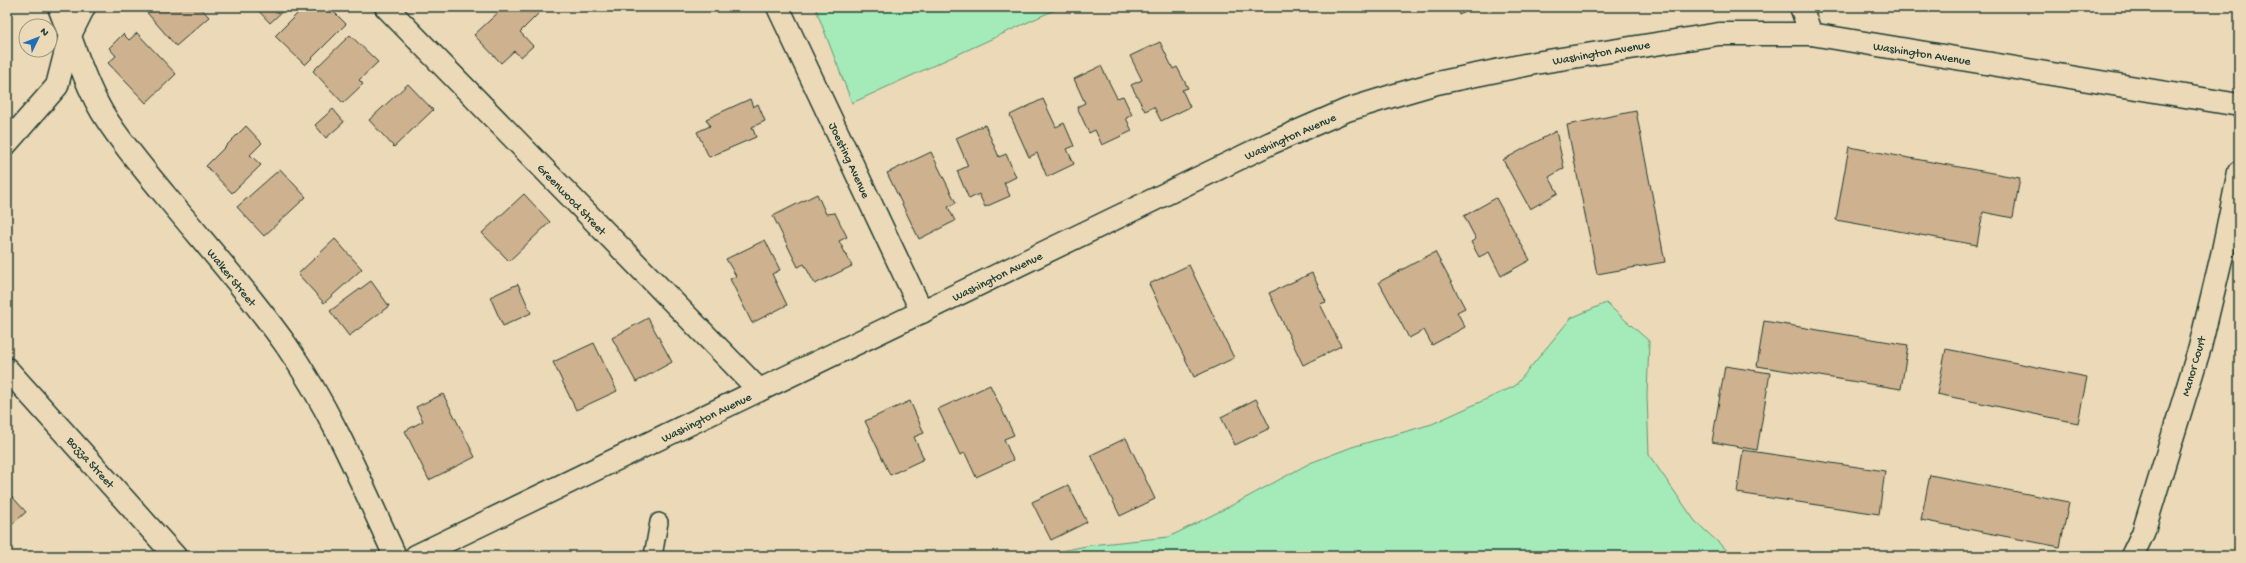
<svg xmlns="http://www.w3.org/2000/svg" width="2246" height="563" font-family="'Gochi Hand',sans-serif">
<rect width="100%" height="100%" fill="#ecd9b7"/>
<filter id="ink" filterUnits="userSpaceOnUse"><feTurbulence type="fractalNoise" baseFrequency=".025" numOctaves="2"/><feDisplacementMap in="SourceGraphic" scale="8" xChannelSelector="R" yChannelSelector="G"/><feConvolveMatrix kernelMatrix="1 2 1 2 8 2 1 2 1" color-interpolation-filters="sRGB"/></filter>
<g filter="url(#ink)">
<g fill="#a4ebb9" stroke="#629476">
<path d="M815 7H1061L852 103Z"/>
<path d="M1606 303 1649 341 1647 395 1649 455 1695 521 1733 556H1037L1091 545 1169 537 1240 501 1310 463 1352 447 1432 424 1515 386 1571 318Z"/>
</g>
<g fill="#ceb18f" stroke="#1f3d34">
<path d="M142 7H200L209 17 176 46Z"/>
<path d="M255 7H287L270 23Z"/>
<path d="M304 7H329L346 24 305 65 275 36Z"/>
<path d="M504 7 544 8 520 32 533 46 521 57 514 51 501 63 474 35Z"/>
<path d="M630 7H646L633 13Z"/>
<path d="M1456 7H1477L1459 15Z"/>
<path d="M137 33 176 74 146 103 108 63 116 56 109 48 123 34 129 40Z"/>
<path d="M350 35 378 62 359 80 363 84 343 103 313 71Z"/>
<path d="M1160 42 1173 69 1177 67 1188 88 1182 90 1190 107 1161 121 1154 107 1145 111 1131 85 1142 80 1130 56Z"/>
<path d="M1101 66 1117 98 1123 96 1132 115 1126 118 1132 131 1102 145 1095 130 1089 133 1077 107 1085 103 1074 79Z"/>
<path d="M408 84 433 110 394 147 369 120Z"/>
<path d="M750 99 753 107 758 104 765 121 752 127 756 137 709 157 697 132 710 126 706 119Z"/>
<path d="M1043 99 1056 127 1064 123 1074 146 1067 149 1074 164 1047 177 1037 153 1029 157 1010 115Z"/>
<path d="M333 109 344 122 326 138 315 125Z"/>
<path d="M1636 111 1665 262 1597 274 1567 125Z"/>
<path d="M985 125 999 157 1006 154 1016 177 1004 183 1010 196 985 207 979 194 969 199 957 171 968 166 956 138Z"/>
<path d="M246 126 262 143 250 155 261 165 232 193 206 166Z"/>
<path d="M1556 131 1564 168 1549 177 1558 193 1530 209 1503 160Z"/>
<path d="M1849 147 2020 178 2013 218 1983 212 1977 245 1836 220Z"/>
<path d="M931 152 956 203 948 207 955 221 919 239 887 173Z"/>
<path d="M280 169 306 197 264 236 237 207Z"/>
<path d="M524 194 550 222 509 261 482 233Z"/>
<path d="M817 194 826 214 835 213 847 237 839 241 852 266 815 284 804 264 798 267 773 216Z"/>
<path d="M1496 198 1530 260 1501 276 1489 252 1479 257 1471 242 1476 239 1464 216Z"/>
<path d="M335 239 362 269 324 303 298 274Z"/>
<path d="M765 240 780 270 772 274 787 305 752 323 730 279 736 276 726 259Z"/>
<path d="M1435 252 1465 308 1457 312 1465 327 1432 345 1424 330 1409 338 1379 282Z"/>
<path d="M1189 265 1234 358 1194 377 1149 284Z"/>
<path d="M1312 273 1326 302 1320 304 1341 346 1303 365 1269 293Z"/>
<path d="M371 281 389 306 349 336 330 311Z"/>
<path d="M518 284 531 313 503 326 490 297Z"/>
<path d="M648 318 672 362 636 382 612 338Z"/>
<path d="M1764 321 1908 345 1901 389 1757 366Z"/>
<path d="M594 343 617 391 576 410 553 362Z"/>
<path d="M1946 349 2087 377 2078 423 1937 394Z"/>
<path d="M1725 366 1770 373 1757 450 1712 442Z"/>
<path d="M990 385 1014 435 1004 439 1013 460 976 477 965 453 960 455 938 409Z"/>
<path d="M443 394 475 457 429 480 405 431 423 421 416 407Z"/>
<path d="M1256 399 1270 428 1235 445 1221 417Z"/>
<path d="M910 401 924 433 914 437 924 459 890 475 865 421Z"/>
<path d="M1126 438 1155 499 1120 516 1091 455Z"/>
<path d="M1743 450 1885 471 1879 514 1737 493Z"/>
<path d="M1930 475 2069 502 2060 547 1921 520Z"/>
<path d="M1068 485 1087 522 1051 540 1032 502Z"/>
<path d="M7 491 26 512 7 529Z"/>
</g>
<g fill="none" stroke-linecap="round" stroke-linejoin="round">
<g stroke="#1f3d34" stroke-width="20">
<path id="lane" d="M653 556 659 522"/>
</g>
<g stroke="#1f3d34" stroke-width="25">
<g id="street">
<path d="M59 7C73 42 83 79 102 112 120 142 144 169 165 195 206 245 249 293 286 345 331 410 362 484 395 556"/>
<path d="M386 7 759 390"/>
<path d="M778 7 922 312"/>
<path d="M1801 7 1811 34"/>
<path d="M7 143 57 86 70 35 84 7"/>
<path d="M7 369 175 556"/>
<path d="M2132 556 2143 533 2200 347 2222 255 2239 172"/>
</g>
</g>
<g stroke="#1f3d34" stroke-width="25">
<path id="secondary" d="M416 556 1271 143 1347 110 1392 96 1437 83 1535 63 1719 34H1811L2239 105"/>
</g>
<use href="#lane" stroke="#ecd9b7" stroke-width="17"/>
<use href="#street" stroke="#ecd9b7" stroke-width="22"/>
<use href="#secondary" stroke="#ecd9b7" stroke-width="22"/>
</g>
</g>
<g text-anchor="middle" stroke-width="3.5" stroke-linejoin="round" paint-order="stroke">
<g font-size="12" fill="#1f3d34" stroke="#ecd9b7">
<text transform="translate(1601 52) rotate(-10)" y="4">Washington Avenue</text>
<text transform="translate(1922 53) rotate(9)" y="4">Washington Avenue</text>
<text transform="translate(1290 136) rotate(-24)" y="4">Washington Avenue</text>
<text transform="translate(850 160) rotate(65)" y="4">Joesting Avenue</text>
<text transform="translate(572 199) rotate(46)" y="4">Greenwood Street</text>
<text transform="translate(997 276) rotate(-26)" y="4">Washington Avenue</text>
<text transform="translate(232 277) rotate(51)" y="4">Walker Street</text>
<text transform="translate(2193 366) rotate(-74)" y="4">Manor Court</text>
<text transform="translate(706 417) rotate(-26)" y="4">Washington Avenue</text>
<text transform="translate(91 462) rotate(48)" y="4">Bozza Street</text>
</g>
</g>
<rect width="2246" height="563" fill="none" stroke="#ecd9b7" stroke-width="24"/>
<rect x="12" y="12" width="2222" height="539" fill="none" stroke="#1f3d34" stroke-width="1.5" filter="url(#ink)"/>
<g transform="translate(38 38) rotate(47)"><circle r="19" fill="#ecd9b7" stroke="#9a9b83"/>
<path d="M0-3L7 15L0 10L-7 15Z" fill="#1f6fb2"/>
<text y="-6" font-size="11" font-weight="bold" text-anchor="middle" fill="#1f3d34">N</text>
</g>
</svg>
